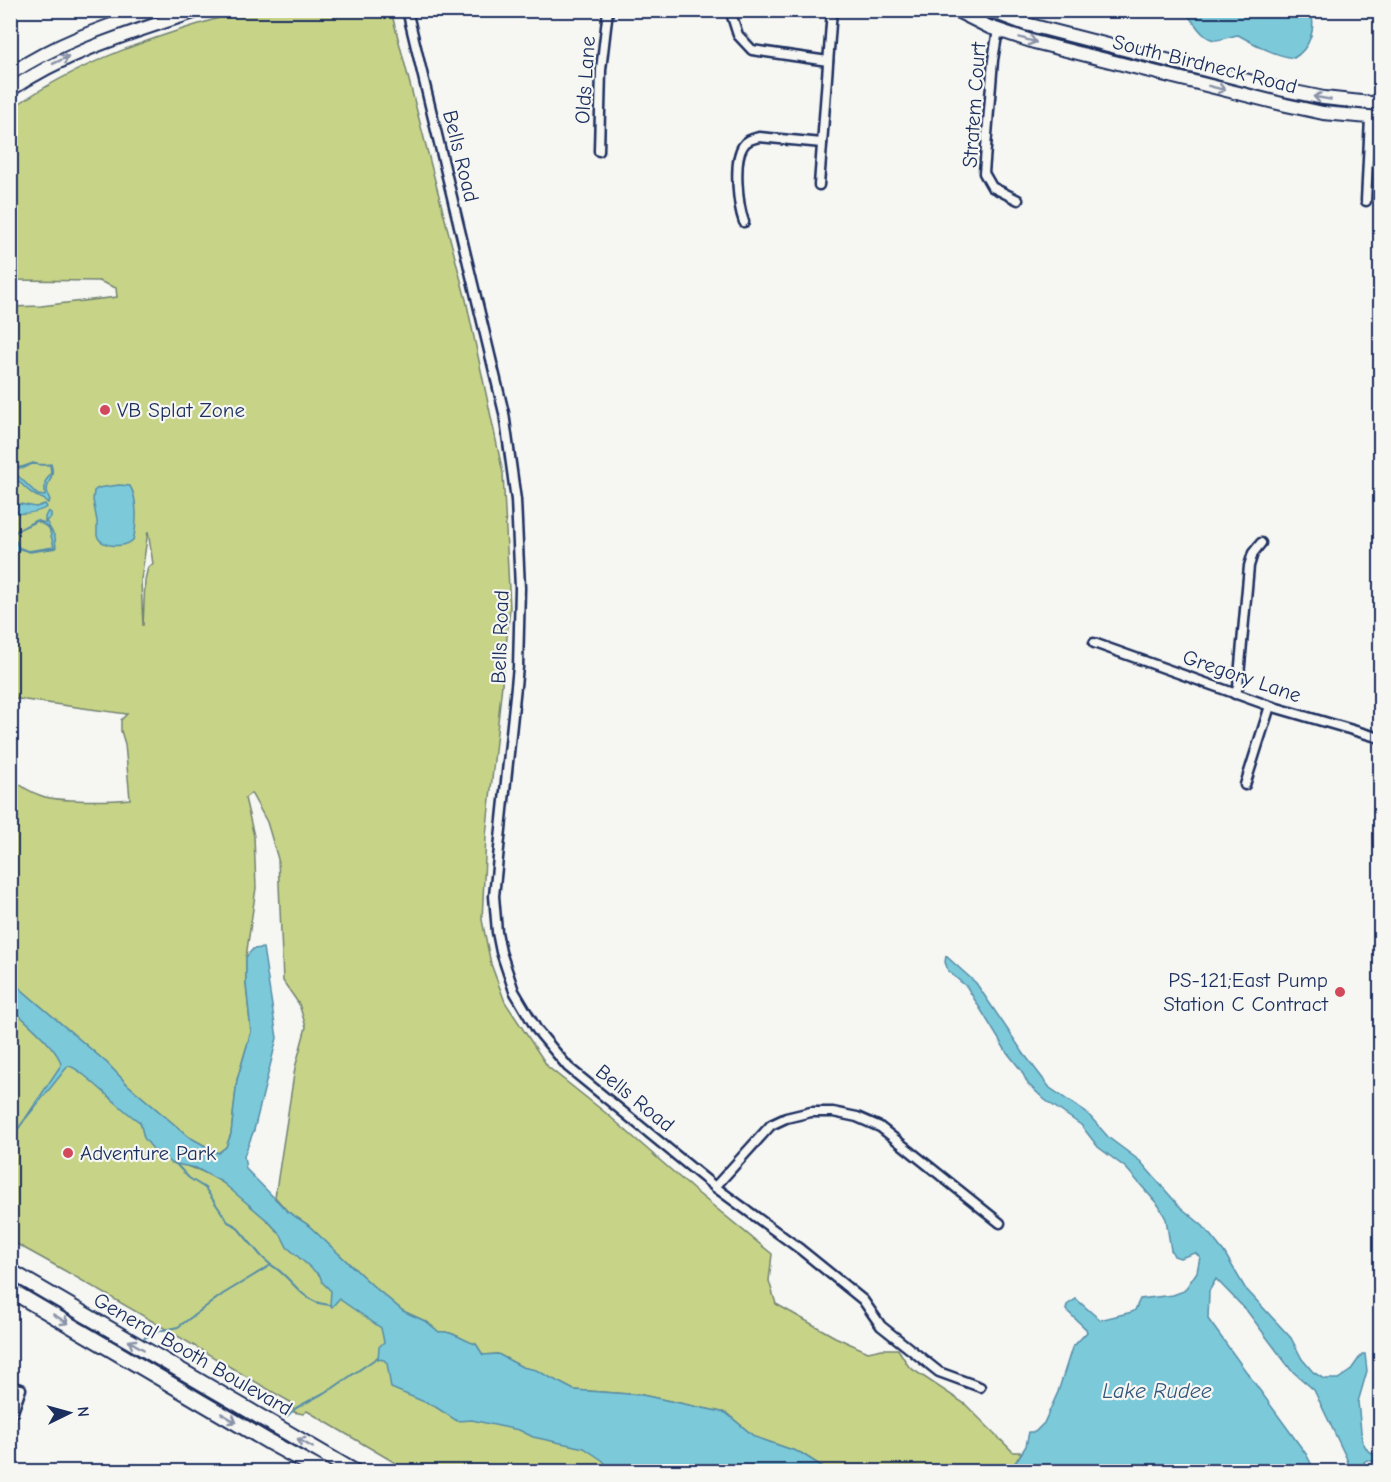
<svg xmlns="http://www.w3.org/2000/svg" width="1391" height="1482" font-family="'Comic Neue',sans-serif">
<rect width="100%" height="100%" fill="#f6f6f2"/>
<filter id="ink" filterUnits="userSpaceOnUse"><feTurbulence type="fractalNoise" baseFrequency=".0167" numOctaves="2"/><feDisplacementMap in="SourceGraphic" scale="12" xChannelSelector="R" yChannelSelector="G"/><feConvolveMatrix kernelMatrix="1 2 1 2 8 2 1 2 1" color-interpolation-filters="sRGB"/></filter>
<g filter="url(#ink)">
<g fill="#c7d487" stroke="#718272" stroke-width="1.5" fill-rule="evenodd">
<path d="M243 11H391L466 300 503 473 510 608 486 836 482 920 491 964 505 1002 548 1067 607 1114 694 1190 772 1254 769 1281 776 1304 835 1337 868 1352 882 1349H898L909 1367 965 1404 1013 1452H1022L1010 1471H829L801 1453 755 1437 726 1413 642 1395 574 1390 536 1371 522 1367 498 1354 483 1355 476 1344C464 1341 451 1330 439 1332L427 1322 403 1311 372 1285 307 1224 288 1212 275 1197 295 1068 306 1027 299 1004 283 981 278 859 267 822 251 793 245 798 254 836 256 888 246 957V984L251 1032 237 1080 231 1134 226 1147 218 1153 189 1137 128 1085 107 1063 23 991 11 978V777C19 785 30 792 42 796 59 802 111 801 130 799L125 744 121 731V720L127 714 11 698V307L41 306 117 297 116 288 99 281 11 280 10 110C79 60 162 34 243 11ZM148 531 153 564 148 567 145 580 143 626 141 580Z"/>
<path d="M10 1002 189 1167C222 1175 258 1210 281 1235L444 1355 790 1471H409L307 1411 303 1414 294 1412 292 1403C198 1349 106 1292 11 1241Z"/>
</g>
<g fill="#7ccad9" stroke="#558ca8" stroke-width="1.5" fill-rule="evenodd">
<path d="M1183 11H1311C1316 29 1310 48 1294 58 1273 55 1257 45 1238 35 1231 36 1221 40 1215 40 1200 38 1194 19 1183 11Z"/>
<path d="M33 463 41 465 51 464C57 480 41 482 50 500L48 503C44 498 41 498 36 496 25 490 18 479 11 474L16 467H22ZM32 464 50 465 51 473 45 482V496L38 495 14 472 18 468H24Z"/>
<path d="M119 485 130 486C138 499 137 526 133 540 124 548 102 548 97 536V521L93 500 94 491 98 488Z"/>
<path d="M20 504 36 507 45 504 47 507C38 513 23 514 11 513V505Z"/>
<path d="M48 511 51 513V517L46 521 55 537 56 548 30 552 20 549 11 555V544L15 542 11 538V534L36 520 45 523V517ZM37 521 49 528 54 547 28 551 18 547 16 541 12 536 18 530Z"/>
<path d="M263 948 277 1038 254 1130 244 1156 246 1169 288 1212 307 1224 372 1285 403 1311 427 1322 439 1332C451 1330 464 1341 476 1344L483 1355 498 1354 522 1367 536 1370 574 1390 642 1395 726 1413 755 1437 801 1453 829 1471H613L602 1460 584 1448 533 1437 519 1430 499 1426 472 1420 457 1421 434 1406 391 1388 387 1363 384 1360 378 1359 379 1347 384 1342 381 1328 339 1299 332 1307 330 1305 331 1291 322 1282 320 1276 287 1247 281 1235 268 1221 222 1182 196 1168 171 1163 153 1149 144 1138 140 1122C122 1112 80 1066 68 1066L23 1122 61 1065C60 1049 23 1020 11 1007V978L23 991 107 1063 128 1085 189 1137 218 1153 226 1147 231 1134 237 1080 251 1032 246 984V957L253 949Z"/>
<path d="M946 956 976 983 1024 1054 1050 1088 1088 1114 1109 1138 1140 1161 1179 1206 1203 1226 1224 1252 1245 1288 1291 1338 1302 1359 1313 1372 1324 1379H1338L1350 1371 1362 1354H1365L1367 1371 1358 1402 1362 1441 1368 1451 1380 1457V1471H1379L1375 1462 1367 1460 1364 1462 1366 1468 1372 1471H1351L1346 1457 1314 1390 1291 1370 1247 1311 1216 1279 1209 1291 1208 1319 1306 1454 1315 1471H1010L1026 1446 1029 1432H1035L1044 1423 1058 1392 1072 1348 1087 1332 1086 1329 1066 1310 1067 1305 1076 1299 1100 1320 1132 1312 1135 1310 1140 1299 1173 1295 1184 1291 1197 1272 1200 1257 1195 1253 1180 1258 1174 1256 1171 1250 1166 1219 1159 1206 1126 1168 1098 1147 1081 1125 1045 1100 1028 1084 1021 1070 1006 1051 967 987 948 971 945 962Z"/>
</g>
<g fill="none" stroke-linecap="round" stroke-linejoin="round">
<g stroke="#558ca8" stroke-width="2">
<path d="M10 1140 23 1122"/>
<path d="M176 1164 189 1178 205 1188 228 1222 236 1226 262 1257 271 1265"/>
<path d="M144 1338 159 1331 178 1327 223 1294 271 1265C288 1274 299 1296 316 1302 320 1304 325 1304 330 1305"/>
<path d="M286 1417 296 1408 333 1388 378 1357"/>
</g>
<g stroke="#1b2f5e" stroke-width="13">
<g id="minor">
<path d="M407 10 504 413 516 500 520 588 518 667 494 896 497 932 501 952 514 991 537 1030 568 1067 715 1187 800 1249 863 1300 881 1326 939 1372 980 1387"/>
<path d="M730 10 738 35 752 50 828 61"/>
<path d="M998 30 993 60 984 173 992 187 1018 200"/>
<path d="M599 151 601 70 608 10"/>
<path d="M819 185 832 10"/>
<path d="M1366 201 1370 118"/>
<path d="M744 222C738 206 733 161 743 146 747 140 752 139 759 137L822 143"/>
<path d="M1094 643 1270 706 1380 738"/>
<path d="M1235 694 1238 687 1249 566 1253 553 1261 543"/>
<path d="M1245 785 1270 706"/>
<path d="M715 1187 771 1125 786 1118 811 1112H833L857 1117 880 1127 1000 1223"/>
<path d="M10 1387 21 1389 10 1420"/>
</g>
</g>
<g stroke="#1b2f5e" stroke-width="16">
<g id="secondary">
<path d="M955 10 989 27 1034 42 1286 105 1323 113 1380 118"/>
<path d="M988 10 1026 24 1280 89 1324 98 1380 104"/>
<path d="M10 74C55 44 104 27 154 10"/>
<path d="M10 90C69 50 134 32 200 10"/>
</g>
</g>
<g stroke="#1b2f5e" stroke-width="18">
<g id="trunk">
<path d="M10 1271 355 1472"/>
<path d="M10 1290 269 1442 324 1472"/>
</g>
</g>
<use href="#minor" stroke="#f6f6f2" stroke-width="8"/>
<use href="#secondary" stroke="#f6f6f2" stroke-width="12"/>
<use href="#trunk" stroke="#f6f6f2" stroke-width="14"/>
</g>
<defs><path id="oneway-shaft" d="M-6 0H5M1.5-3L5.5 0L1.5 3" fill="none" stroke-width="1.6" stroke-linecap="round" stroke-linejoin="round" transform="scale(1.5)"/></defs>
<g stroke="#8892a8">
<use href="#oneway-shaft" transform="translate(1028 40) rotate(17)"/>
<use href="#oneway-shaft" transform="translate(61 60) rotate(-26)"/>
<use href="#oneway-shaft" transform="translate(1217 88) rotate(14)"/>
<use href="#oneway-shaft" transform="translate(1322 98) rotate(-170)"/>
<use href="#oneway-shaft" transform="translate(61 1319) rotate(30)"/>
<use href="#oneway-shaft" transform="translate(136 1345) rotate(-150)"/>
<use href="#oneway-shaft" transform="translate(229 1418) rotate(31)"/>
<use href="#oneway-shaft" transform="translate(305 1443) rotate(-150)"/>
</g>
</g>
<g fill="#d1495b" stroke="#f6f6f2" stroke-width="2">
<circle cx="105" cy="410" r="6"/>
<circle cx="1340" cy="992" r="6"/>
<circle cx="68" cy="1153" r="6"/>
</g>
<g text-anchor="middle" stroke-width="4.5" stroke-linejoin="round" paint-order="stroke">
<g font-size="21" fill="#1b2f5e" stroke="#f6f6f2">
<text transform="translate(1205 64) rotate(14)" y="7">South Birdneck Road</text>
<text transform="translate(585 80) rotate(-86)" y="7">Olds Lane</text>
<text transform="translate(974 105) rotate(-86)" y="7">Stratem Court</text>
<text transform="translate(461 156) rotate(76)" y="7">Bells Road</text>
<text transform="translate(500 637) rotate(-88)" y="7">Bells Road</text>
<text transform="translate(1242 676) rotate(19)" y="7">Gregory Lane</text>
<text transform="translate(635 1098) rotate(39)" y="7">Bells Road</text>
<text transform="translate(193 1354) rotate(30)" y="7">General Booth Boulevard</text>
</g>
<g font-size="21" fill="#1b2f5e" stroke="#f6f6f2" text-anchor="start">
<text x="117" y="417">VB Splat Zone</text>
<text x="1328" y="987" text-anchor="end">PS-121;East Pump<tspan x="1328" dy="24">Station C Contract</tspan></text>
<text x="80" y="1160">Adventure Park</text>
</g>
<g font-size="22" font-style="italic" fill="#33567d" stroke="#f6f6f2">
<text x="1157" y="1398">Lake Rudee</text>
</g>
</g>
<rect width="1391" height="1482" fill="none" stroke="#f6f6f2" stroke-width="36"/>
<rect x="18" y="18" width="1355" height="1446" fill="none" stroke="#1b2f5e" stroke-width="2" filter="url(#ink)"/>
<g transform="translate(69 1413) rotate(85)" stroke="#f6f6f2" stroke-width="4.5" paint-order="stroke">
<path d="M0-4.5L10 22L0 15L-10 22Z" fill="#1b2f5e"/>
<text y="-9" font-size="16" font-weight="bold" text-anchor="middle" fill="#1b2f5e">N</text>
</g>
</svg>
